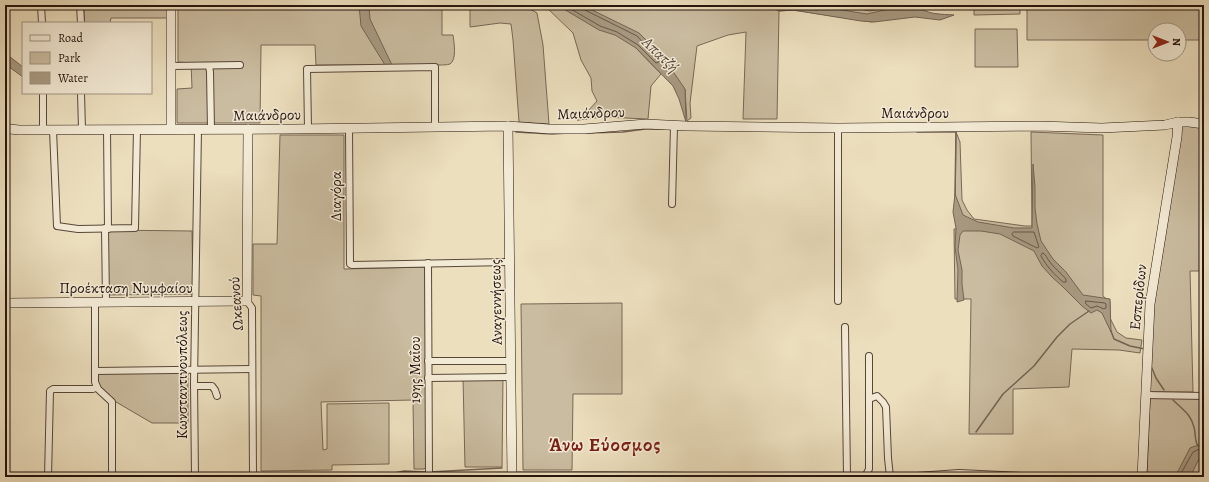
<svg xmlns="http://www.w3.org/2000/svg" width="1209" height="482" font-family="Alegreya,serif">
<rect width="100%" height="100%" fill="#ecdfbe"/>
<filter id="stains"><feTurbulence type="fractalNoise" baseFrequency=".005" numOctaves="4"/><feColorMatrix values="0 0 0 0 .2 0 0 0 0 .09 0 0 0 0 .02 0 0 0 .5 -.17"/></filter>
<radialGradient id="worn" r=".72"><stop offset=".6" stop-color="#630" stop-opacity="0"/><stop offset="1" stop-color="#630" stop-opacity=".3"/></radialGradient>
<g fill="#cabca0" stroke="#786856">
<path d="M84 5H166L167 18H111L110 23H84Z"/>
<path d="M178 5H523L537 13 543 45 549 124 519 122 513 40 511 24 500 23 470 27V7H442V35H453C454 42 457 60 450 64 447 65 443 65 440 65H316L315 45H261L260 123H177V89L192 88 191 63 178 62Z"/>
<path d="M544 5H839L870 11 895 5H917L872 22 793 10 779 11 777 119H743L746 32 728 35 697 46 690 103 691 118 687 121 685 89 636 48 661 74 651 86 648 119 603 117 577 120 587 119 588 111 597 101 592 91 591 78 581 60 573 33Z"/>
<path d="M974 5H1020V14L974 15Z"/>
<path d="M1027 5H1204V40H1179V30H1155V40H1027Z"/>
<path d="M975 29H1017L1018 67H975Z"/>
<path d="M1182 124H1204V271H1190L1193 392H1149L1152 303Z"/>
<path d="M956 132 960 142 962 200 967 210 974 219 1025 226H1032L1031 132 1103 135V296L1110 302V318L1117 332 1126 338 1142 340 1140 353 1119 350 1072 349 1069 387 1013 389V434H969L971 299H955L954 229 965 228 955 217Z"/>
<path d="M280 135H344V269L426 267 427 466 424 469H414L413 400 321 402 323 450 327 449V404L389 403V464L332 465V470L261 471V296L253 295V244H277Z"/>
<path d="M107 230 192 231 193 294 107 295Z"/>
<path d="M622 303V394H573L572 470H523L521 304Z"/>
<path d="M188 370V423H152L111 399 98 384V371Z"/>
<path d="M463 377H503L502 467H465Z"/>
<path d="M1204 397V477H1147L1150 398Z"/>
</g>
<g fill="#a89a82" stroke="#746453">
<path d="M359 5H369L370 19 392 65H385L361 26Z"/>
<path d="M552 5H582L639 33 658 52 670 67 685 89 686 122 679 99 673 86 636 48 615 35 599 30 562 8Z"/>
<path d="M766 5H811L867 14 906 5H918C924 15 943 14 954 15L940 20 915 17 874 22 861 21 793 10 779 11Z"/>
<path d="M5 53 23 67V77L5 64Z"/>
<path d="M1033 164 1035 187V208L1037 224 1041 241 1053 259 1066 272 1083 295 1110 299 1111 332 1102 313 1097 310 1091 313 1082 306 1063 287 1052 277 1042 266 1034 251 1000 234 981 231H963L960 235 958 250 962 270V284L964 300 957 302 958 270 955 247 956 228 953 212 955 194 963 215 978 222 1014 228H1032Z"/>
<path d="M1204 443V457L1199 459 1190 477H1175L1190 448Z"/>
</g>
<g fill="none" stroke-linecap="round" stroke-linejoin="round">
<g stroke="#665748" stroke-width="1">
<path d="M564 5 600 26 617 32 638 45 656 63 659 62V60L637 36 585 10 582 8V5"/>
<path d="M777 5 780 7 793 6 817 10 819 9V5"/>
<path d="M1014 232H1034L1039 247 1037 248 1013 236 1012 234Z"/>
<path d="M1043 253C1046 255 1047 258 1049 261 1054 268 1061 273 1066 279V282H1063C1054 274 1047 267 1041 256Z"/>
<path d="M1086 301 1105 303 1106 304V308L1104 309 1097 306 1091 308 1086 304Z"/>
<path d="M1179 477 1193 452 1204 447"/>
</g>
<g stroke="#746453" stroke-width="1.5">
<path d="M516 132 552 134 569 133"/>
<path d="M917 132H956L955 195"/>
<path d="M587 133 623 132 645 129H663"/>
<path d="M1111 331 1114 339 1130 346 1145 349"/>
<path d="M1151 366 1156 378 1164 390"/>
<path d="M1173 400C1183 410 1190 413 1194 427 1196 433 1194 440 1198 446"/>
<path d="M976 432 1003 394 1034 366 1057 337 1070 324 1089 311"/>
<path d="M430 472 502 468"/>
<path d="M390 474 404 471 426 472"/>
</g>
<g stroke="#574739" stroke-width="8">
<g id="street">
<path d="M41 5 42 23"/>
<path d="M80 5 81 23"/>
<path d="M172 66 240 65"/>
<path d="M209 66 210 72 211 129"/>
<path d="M43 93V130"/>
<path d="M81 93 82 130"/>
<path d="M308 128 307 69 435 67V127"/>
<path d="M349 128 350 264 352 265 509 262"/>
<path d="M838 128V301"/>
<path d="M107 129 108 229"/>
<path d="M53 130 57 226 78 229 135 228 137 129"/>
<path d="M672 204 674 126"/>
<path d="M105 228 106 302"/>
<path d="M428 263 429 476"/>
<path d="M247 301 252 308 253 477"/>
<path d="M95 302V382L98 389 112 402V477"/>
<path d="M845 327 847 477"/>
<path d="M428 361H511"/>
<path d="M95 371 252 369"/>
<path d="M428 378 511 377"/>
<path d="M194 386H212L215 390 217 396"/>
<path d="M1145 395 1204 396"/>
<path d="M869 399 877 396 883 402 886 407 888 458 890 477"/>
<path d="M48 477 50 391 53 389H93L97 387"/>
<path d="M195 477 194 383 198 129"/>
<path d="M281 477C442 477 602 473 762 477"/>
<path d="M865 477 869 469V356"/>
<path d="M902 477 959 473 1021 476 1142 477"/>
</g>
</g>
<g stroke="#25140d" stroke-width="10">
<g id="secondary">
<path d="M508 126 512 477"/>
<path d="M5 127 10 129 19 130 296 129 508 126 549 129H584L646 124 687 126 838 128 1039 126 1102 128 1165 125 1178 122H1189L1204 124"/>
<path d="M171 129V5"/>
<path d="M5 303 247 301 248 129"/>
<path d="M1142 477 1150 304 1177 137 1178 122"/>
</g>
</g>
<use href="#street" stroke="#f3ead5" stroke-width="6"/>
<use href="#secondary" stroke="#f3ead5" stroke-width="9"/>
</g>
<g text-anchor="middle" stroke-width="3" stroke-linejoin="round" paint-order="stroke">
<g font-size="15" fill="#25140d" stroke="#f3ead5">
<text transform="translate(591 113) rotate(-2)" y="5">Μαιάνδρου</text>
<text x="915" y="118">Μαιάνδρου</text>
<text transform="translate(267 115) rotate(-1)" y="5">Μαιάνδρου</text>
<text transform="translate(336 196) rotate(-90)" y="5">Διαγόρα</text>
<text x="126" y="293">Προέκταση Νυμφαίου</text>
<text transform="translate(1138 297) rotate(-84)" y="5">Εσπερίδων</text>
<text transform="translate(496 302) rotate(-91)" y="5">Αναγεννήσεως</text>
<text transform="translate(236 304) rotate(-94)" y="5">Ωκεανού</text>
<text transform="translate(415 370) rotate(-90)" y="5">19ης Μαΐου</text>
<text transform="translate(182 375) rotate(-90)" y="5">Κωνσταντινουπόλεως</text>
</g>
<g font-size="16" font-style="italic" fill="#594a3c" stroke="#f3ead5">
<text transform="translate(661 54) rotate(44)" y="6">Απατζή</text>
</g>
<g font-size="19" font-weight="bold" letter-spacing="1" fill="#7a1f14" stroke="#f3ead5">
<text x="605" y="451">Άνω Εύοσμος</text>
</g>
</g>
<rect width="1209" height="482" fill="none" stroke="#ecdfbe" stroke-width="20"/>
<rect x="6" y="6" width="1197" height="470" fill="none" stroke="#25140d" stroke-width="2"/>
<rect x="10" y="10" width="1189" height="462" fill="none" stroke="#25140d"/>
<rect x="22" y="22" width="130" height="72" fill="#f3ead5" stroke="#a19485"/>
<rect x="30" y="35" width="20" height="6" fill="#f3ead5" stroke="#a19485"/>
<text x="58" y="42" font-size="12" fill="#25140d">Road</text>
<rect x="30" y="52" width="20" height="12" fill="#cabca0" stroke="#a19485"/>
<text x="58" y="62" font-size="12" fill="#25140d">Park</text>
<rect x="30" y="72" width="20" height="12" fill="#a89a82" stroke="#a19485"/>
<text x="58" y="82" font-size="12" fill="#25140d">Water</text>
<g transform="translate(1167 42) rotate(90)"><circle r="19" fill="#f3ead5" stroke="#a19485"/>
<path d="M0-3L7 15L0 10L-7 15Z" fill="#8f2418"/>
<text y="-6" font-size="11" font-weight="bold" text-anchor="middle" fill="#25140d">N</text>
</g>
<rect width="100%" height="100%" filter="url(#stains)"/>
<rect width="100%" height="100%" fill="url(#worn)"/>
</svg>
